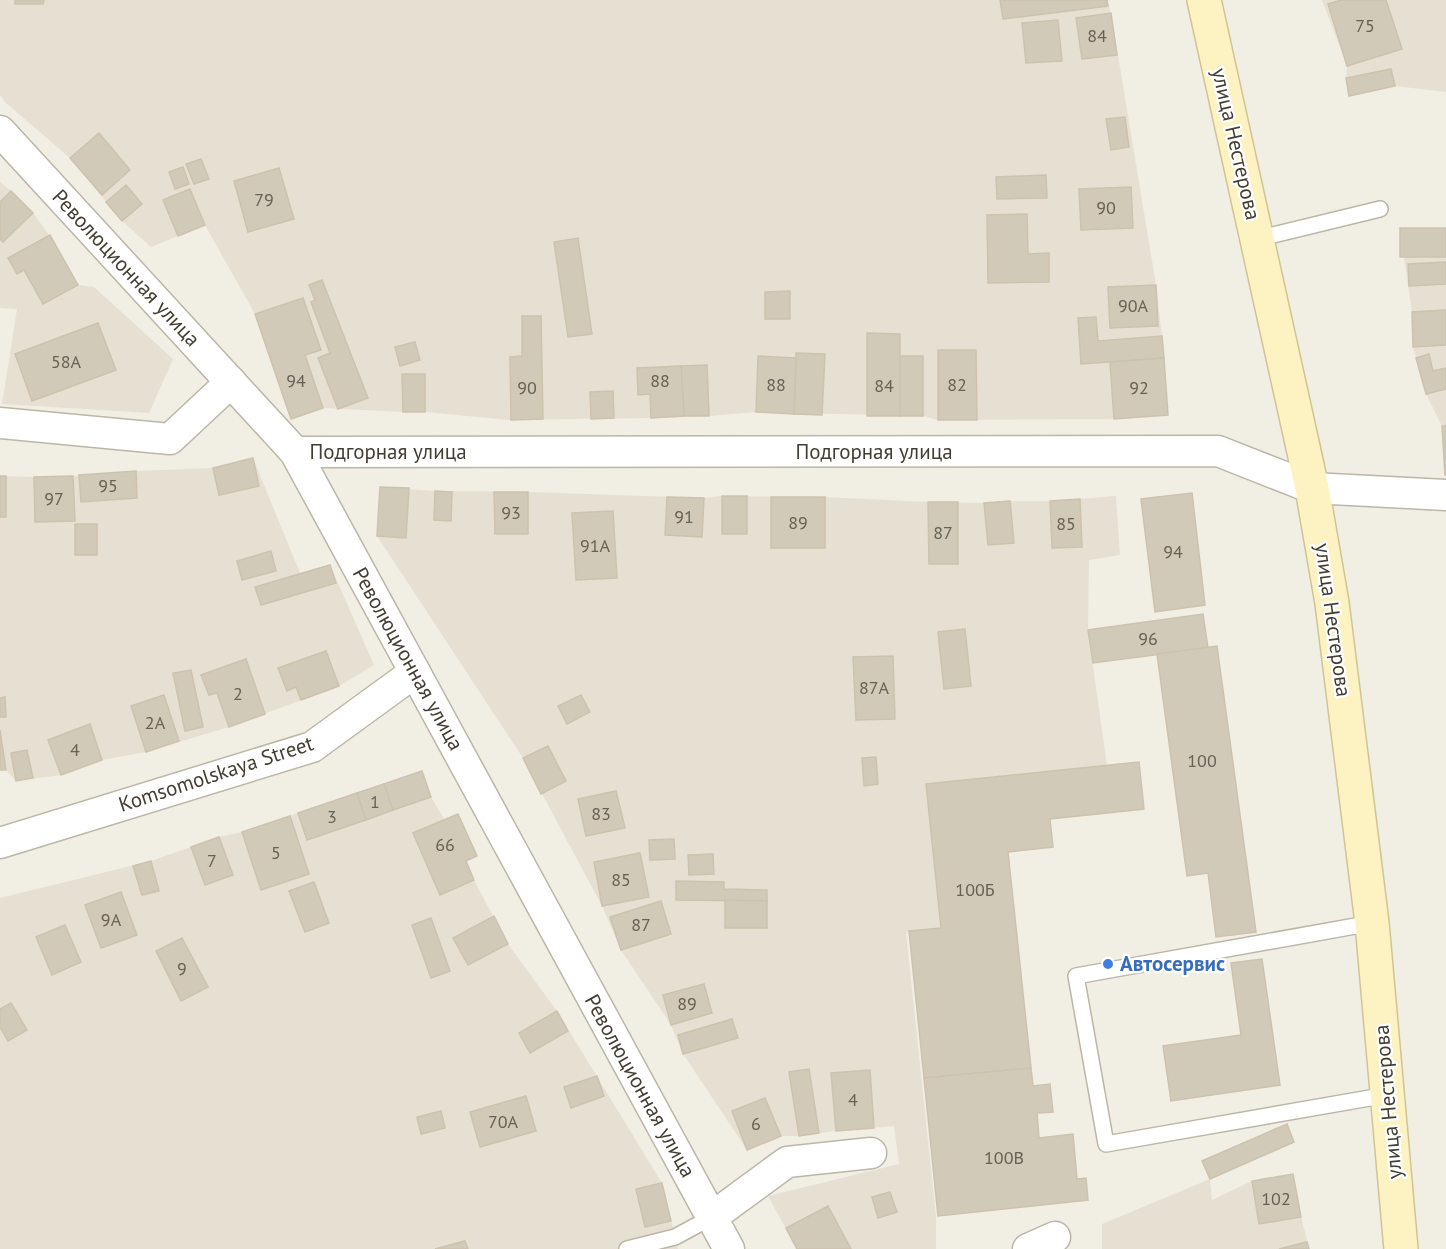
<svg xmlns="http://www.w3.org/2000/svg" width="1446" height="1249" font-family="'PT Sans',sans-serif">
<rect width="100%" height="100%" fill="#f1eee4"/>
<g fill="#e5e0d2">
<path d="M0 0H1107L1111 13 1156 285 1162 336 1168 415 1114 419 938 420 923 416 756 412 709 416 651 418 511 420 425 412H403L323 408 291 419 255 314 205 225 151 247 122 221 70 158 6 103 0 95Z"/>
<path d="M1322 0H1446V92L1395 86 1349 96 1346 78 1347 66Z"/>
<path d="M0 182 11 191 33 213 49 235 78 285 94 287 173 359 149 413 2 404 17 309 0 308Z"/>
<path d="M1404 257H1446V475H1445L1442 426 1426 394 1413 347 1412 312Z"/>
<path d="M253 458 300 573 330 565 374 665 339 686 229 727 146 752 102 760 61 775 16 781 6 770H0V476L34 477 73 476 136 471 213 468Z"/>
<path d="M380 487 435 491 528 492 704 498 722 496 825 497 928 502 984 503 1010 501H1050L1080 499 1116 496 1120 555 1089 560 1088 630 1107 766 927 784 941 928 906 932 936 1217V1249H797L768 1196 899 1164 894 1126 836 1131 799 1136H781L747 1150 683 1054 671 1025 621 950 602 906 523 758 377 536Z"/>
<path d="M422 771 431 797 444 819 458 814 477 856 466 861 474 880 508 944 557 1011 662 1183 678 1249H0V898L151 861 219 837 242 832Z"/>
<path d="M1293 1174 1301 1217 1309 1249H1102V1224L1210 1179 1212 1200 1252 1181Z"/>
</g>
<g fill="#d2cab9" stroke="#cdc2ad" stroke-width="1.5">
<path d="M15 0H44L43 4H15Z"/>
<path d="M1000 0H1107L1108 6 1003 19Z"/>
<path d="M1341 0H1386L1402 49 1347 66 1328 4Z"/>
<path d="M1111 13 1117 55 1082 59 1076 18Z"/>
<path d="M1058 20 1062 61 1026 63 1022 23Z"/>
<path d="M1391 69 1395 86 1349 96 1346 78Z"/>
<path d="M1125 117 1129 147 1111 150 1106 119Z"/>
<path d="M99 133 130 170 102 195 70 158Z"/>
<path d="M201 159 209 179 194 184 186 164Z"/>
<path d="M183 167 189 184 175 189 169 172Z"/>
<path d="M279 168 294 219 248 232 234 181Z"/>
<path d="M1046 175 1047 198 997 199 996 177Z"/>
<path d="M126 185 142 204 122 221 106 202Z"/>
<path d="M1131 187 1133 228 1081 230 1079 189Z"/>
<path d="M190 189 205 225 178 236 163 200Z"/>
<path d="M11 191 33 213 3 242 0 239V202Z"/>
<path d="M1027 214 1028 254 1049 253V282L988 283 987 215Z"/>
<rect x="1400" y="228" width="46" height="29"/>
<path d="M50 235 78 285 43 304 24 270 17 274 8 258Z"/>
<path d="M578 238 592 334 568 337 554 242Z"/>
<path d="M1446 262V284L1409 286 1408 264Z"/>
<path d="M322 280 368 398 338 409 318 358 330 353 311 302 315 300 309 285Z"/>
<path d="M1156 285 1158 326 1110 328 1108 287Z"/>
<path d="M790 291V319H765V292Z"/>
<path d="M303 298 321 350 305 355 323 408 291 419 255 314Z"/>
<path d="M1446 310V345L1413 347 1412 312Z"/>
<path d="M522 316H541L543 419 511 420 510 357 522 356Z"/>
<path d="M1096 317 1098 341 1162 336 1164 358 1081 364 1078 318Z"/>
<path d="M98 323 116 370 32 401 15 354Z"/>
<path d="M867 333 900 334V416H867Z"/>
<path d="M415 342 420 360 400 366 395 347Z"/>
<path d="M938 350H976L977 420H938Z"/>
<path d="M796 353 825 354 822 415 794 414Z"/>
<path d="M1429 354 1433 371 1446 368V389L1426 394 1416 358Z"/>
<path d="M758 356 796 358 794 414 756 412Z"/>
<rect x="900" y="356" width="23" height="60"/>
<path d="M1164 358 1168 415 1114 419 1110 362Z"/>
<path d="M707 365 709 416H684L681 366Z"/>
<path d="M681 366 684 416 651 418 650 394 638 395 637 368Z"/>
<path d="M402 374H425V412H403Z"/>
<path d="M613 391 614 418 591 419 590 392Z"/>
<path d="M1442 426H1446V475H1445Z"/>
<path d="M253 458 259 486 219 495 213 468Z"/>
<path d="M136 471 137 498 81 502 79 475Z"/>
<rect x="0" y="476" width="6" height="41"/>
<path d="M73 476 75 521 35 522 34 477Z"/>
<path d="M380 487 409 488 406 538 377 536Z"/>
<path d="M435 491 452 492 451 521 434 520Z"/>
<path d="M494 492H528V534H495Z"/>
<path d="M1192 493 1205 605 1155 612 1141 499Z"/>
<rect x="722" y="496" width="25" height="38"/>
<path d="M667 497 704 498 702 537 665 535Z"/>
<rect x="771" y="497" width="54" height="51"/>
<path d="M1080 499 1082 547 1052 548 1050 501Z"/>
<path d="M1010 501 1014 543 988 545 984 503Z"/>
<path d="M928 502H958V564H929Z"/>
<path d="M613 511 617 578 576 580 572 513Z"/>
<rect x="75" y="524" width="22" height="31"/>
<path d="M271 551 276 571 242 580 237 561Z"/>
<path d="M330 565 336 583 261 605 255 587Z"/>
<path d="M1203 614 1208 648 1093 663 1088 630Z"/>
<path d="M965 629 971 686 944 689 938 632Z"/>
<path d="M1217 646 1256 932 1216 937 1208 873 1187 876 1157 654Z"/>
<path d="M326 651 339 686 301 700 296 687 287 691 278 668Z"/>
<path d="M893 656 895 719 856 720 853 657Z"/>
<path d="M246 659 265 714 229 727 217 693 209 695 201 675Z"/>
<path d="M191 670 203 727 185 731 173 673Z"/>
<path d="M164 695 179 741 146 752 131 706Z"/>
<path d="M581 695 590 712 567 724 558 706Z"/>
<path d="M5 697 6 717H0V698Z"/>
<path d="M90 724 102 760 61 775 48 740Z"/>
<path d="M0 730 6 770H0Z"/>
<path d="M548 746 566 781 541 794 523 758Z"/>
<path d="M27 750 33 778 16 781 11 753Z"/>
<path d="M876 757 878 784 864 786 862 758Z"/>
<path d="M1139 762 1144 809 1050 819 1053 847 1008 852 1031 1068 924 1078 909 931 941 928 926 784Z"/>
<path d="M422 771 431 797 393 810 384 784Z"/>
<path d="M384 784 393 810 366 820 357 793Z"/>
<path d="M616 791 625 828 586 836 578 799Z"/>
<path d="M357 793 366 820 307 840 298 813Z"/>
<path d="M458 814 477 856 466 861 474 880 440 895 413 833Z"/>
<path d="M290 816 309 874 261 890 242 832Z"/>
<path d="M219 837 233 875 205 885 191 847Z"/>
<path d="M674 839 675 859 650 860 649 840Z"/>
<path d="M640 853 649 897 602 906 594 862Z"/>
<path d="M713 854 714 874 689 875 688 855Z"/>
<path d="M151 861 159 891 142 895 133 866Z"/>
<path d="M676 881 724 882V889L767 890V901L676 900Z"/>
<path d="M314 882 329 923 305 932 289 891Z"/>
<path d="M121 892 137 935 101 948 85 905Z"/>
<path d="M725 900 767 901V928H725Z"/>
<path d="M661 901 671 934 621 950 610 917Z"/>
<path d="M494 916 508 944 468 965 453 938Z"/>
<path d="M431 918 450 971 431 978 412 925Z"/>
<path d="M65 925 81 962 52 975 36 937Z"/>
<path d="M182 938 208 987 181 1001 156 951Z"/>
<path d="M1262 959 1280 1085 1171 1101 1163 1046 1241 1035 1231 963Z"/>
<path d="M704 984 712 1013 671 1025 663 995Z"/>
<path d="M11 1003 27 1030 8 1041 0 1027V1009Z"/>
<path d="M557 1011 568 1031 530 1053 519 1033Z"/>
<path d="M732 1019 738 1038 683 1054 678 1035Z"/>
<path d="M1031 1068 1033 1086 1050 1084 1053 1112 1037 1113 1039 1138 1073 1134 1077 1179 1086 1178 1088 1200 938 1216 924 1078Z"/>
<path d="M809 1069 819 1133 799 1136 789 1072Z"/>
<path d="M870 1070 874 1128 836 1131 831 1073Z"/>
<path d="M597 1076 604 1096 571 1108 564 1087Z"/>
<path d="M526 1096 536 1131 480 1147 470 1112Z"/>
<path d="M765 1098 781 1136 747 1150 732 1111Z"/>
<path d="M441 1111 445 1128 421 1134 417 1117Z"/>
<path d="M1287 1124 1294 1142 1210 1179 1202 1161Z"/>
<path d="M1293 1174 1301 1217 1259 1224 1252 1181Z"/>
<path d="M662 1183 671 1221 645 1227 636 1189Z"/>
<path d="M890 1192 897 1212 878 1218 872 1197Z"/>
<path d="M828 1206 851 1249H797L786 1228Z"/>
<path d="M465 1241 468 1249H435Z"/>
<path d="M1307 1242 1309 1249H1279Z"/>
</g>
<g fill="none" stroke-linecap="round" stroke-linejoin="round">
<g stroke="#bcb6a7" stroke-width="18">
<g id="service">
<path d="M1257 239 1380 209"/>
<path d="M1372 923 1076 976 1106 1144 1387 1095"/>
<path d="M627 1249 675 1237 712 1217"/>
</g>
</g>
<g stroke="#bcb6a7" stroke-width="33">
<g id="minor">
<path d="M0 131 295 452 729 1249"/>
<path d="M0 423 170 439 231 382"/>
<path d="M295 452 1218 451 1312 488 1446 495"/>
<path d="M0 843 312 747 415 672"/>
<path d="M712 1217 787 1162 871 1153"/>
<path d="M1028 1249 1055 1237"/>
</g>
</g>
<g stroke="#d0c494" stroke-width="36">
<path id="secondary" d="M1204 0 1312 488 1332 603 1372 923 1401 1249"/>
</g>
<use href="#service" stroke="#fff" stroke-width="15"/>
<use href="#minor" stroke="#fff" stroke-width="30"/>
<use href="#secondary" stroke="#fdf2c2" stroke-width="33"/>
</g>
<circle fill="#3f7fe0" stroke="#fff" stroke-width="2" cx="1108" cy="964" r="6"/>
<g text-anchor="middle" stroke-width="4.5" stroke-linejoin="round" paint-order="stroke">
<g font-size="18" fill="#676155">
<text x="1365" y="32">75</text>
<text x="1097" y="42">84</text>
<text x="264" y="206">79</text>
<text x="1106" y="214">90</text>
<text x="1133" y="312">90А</text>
<text x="66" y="368">58А</text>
<text x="296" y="387">94</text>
<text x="660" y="387">88</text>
<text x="776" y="391">88</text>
<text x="957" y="391">82</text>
<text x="884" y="392">84</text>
<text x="527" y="394">90</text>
<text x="1139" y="394">92</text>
<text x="108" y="492">95</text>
<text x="54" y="505">97</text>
<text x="511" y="519">93</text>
<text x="684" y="523">91</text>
<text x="798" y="529">89</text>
<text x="1066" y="530">85</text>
<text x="943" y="539">87</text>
<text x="595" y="552">91А</text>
<text x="1173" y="558">94</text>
<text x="1148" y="645">96</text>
<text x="874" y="694">87А</text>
<text x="238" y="700">2</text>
<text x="155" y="729">2А</text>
<text x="75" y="756">4</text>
<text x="1202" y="767">100</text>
<text x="375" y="808">1</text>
<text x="601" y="820">83</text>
<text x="332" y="823">3</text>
<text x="445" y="851">66</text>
<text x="276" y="859">5</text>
<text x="212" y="867">7</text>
<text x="621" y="886">85</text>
<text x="975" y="896">100Б</text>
<text x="111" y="926">9А</text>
<text x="641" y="931">87</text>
<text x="182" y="975">9</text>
<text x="687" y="1010">89</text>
<text x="853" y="1106">4</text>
<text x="503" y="1128">70А</text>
<text x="756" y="1130">6</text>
<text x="1004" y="1164">100В</text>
<text x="1276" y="1205">102</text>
</g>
<g font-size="21" fill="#433e34" stroke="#fff">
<text transform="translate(1236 144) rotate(77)" y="7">улица Нестерова</text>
<text transform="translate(126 268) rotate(47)" y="7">Революционная улица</text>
<text x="388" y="459">Подгорная улица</text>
<text x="874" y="459">Подгорная улица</text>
<text transform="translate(1333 620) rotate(82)" y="7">улица Нестерова</text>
<text transform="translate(408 659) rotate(61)" y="7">Революционная улица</text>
<text transform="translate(216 774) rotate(-18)" y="7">Komsomolskaya Street</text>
<text transform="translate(640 1086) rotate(61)" y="7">Революционная улица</text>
<text transform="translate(1388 1102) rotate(-95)" y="7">улица Нестерова</text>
</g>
<g font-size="21" font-weight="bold" fill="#366cbe" stroke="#fff" text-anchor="start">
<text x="1120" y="971">Автосервис</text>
</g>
</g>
</svg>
